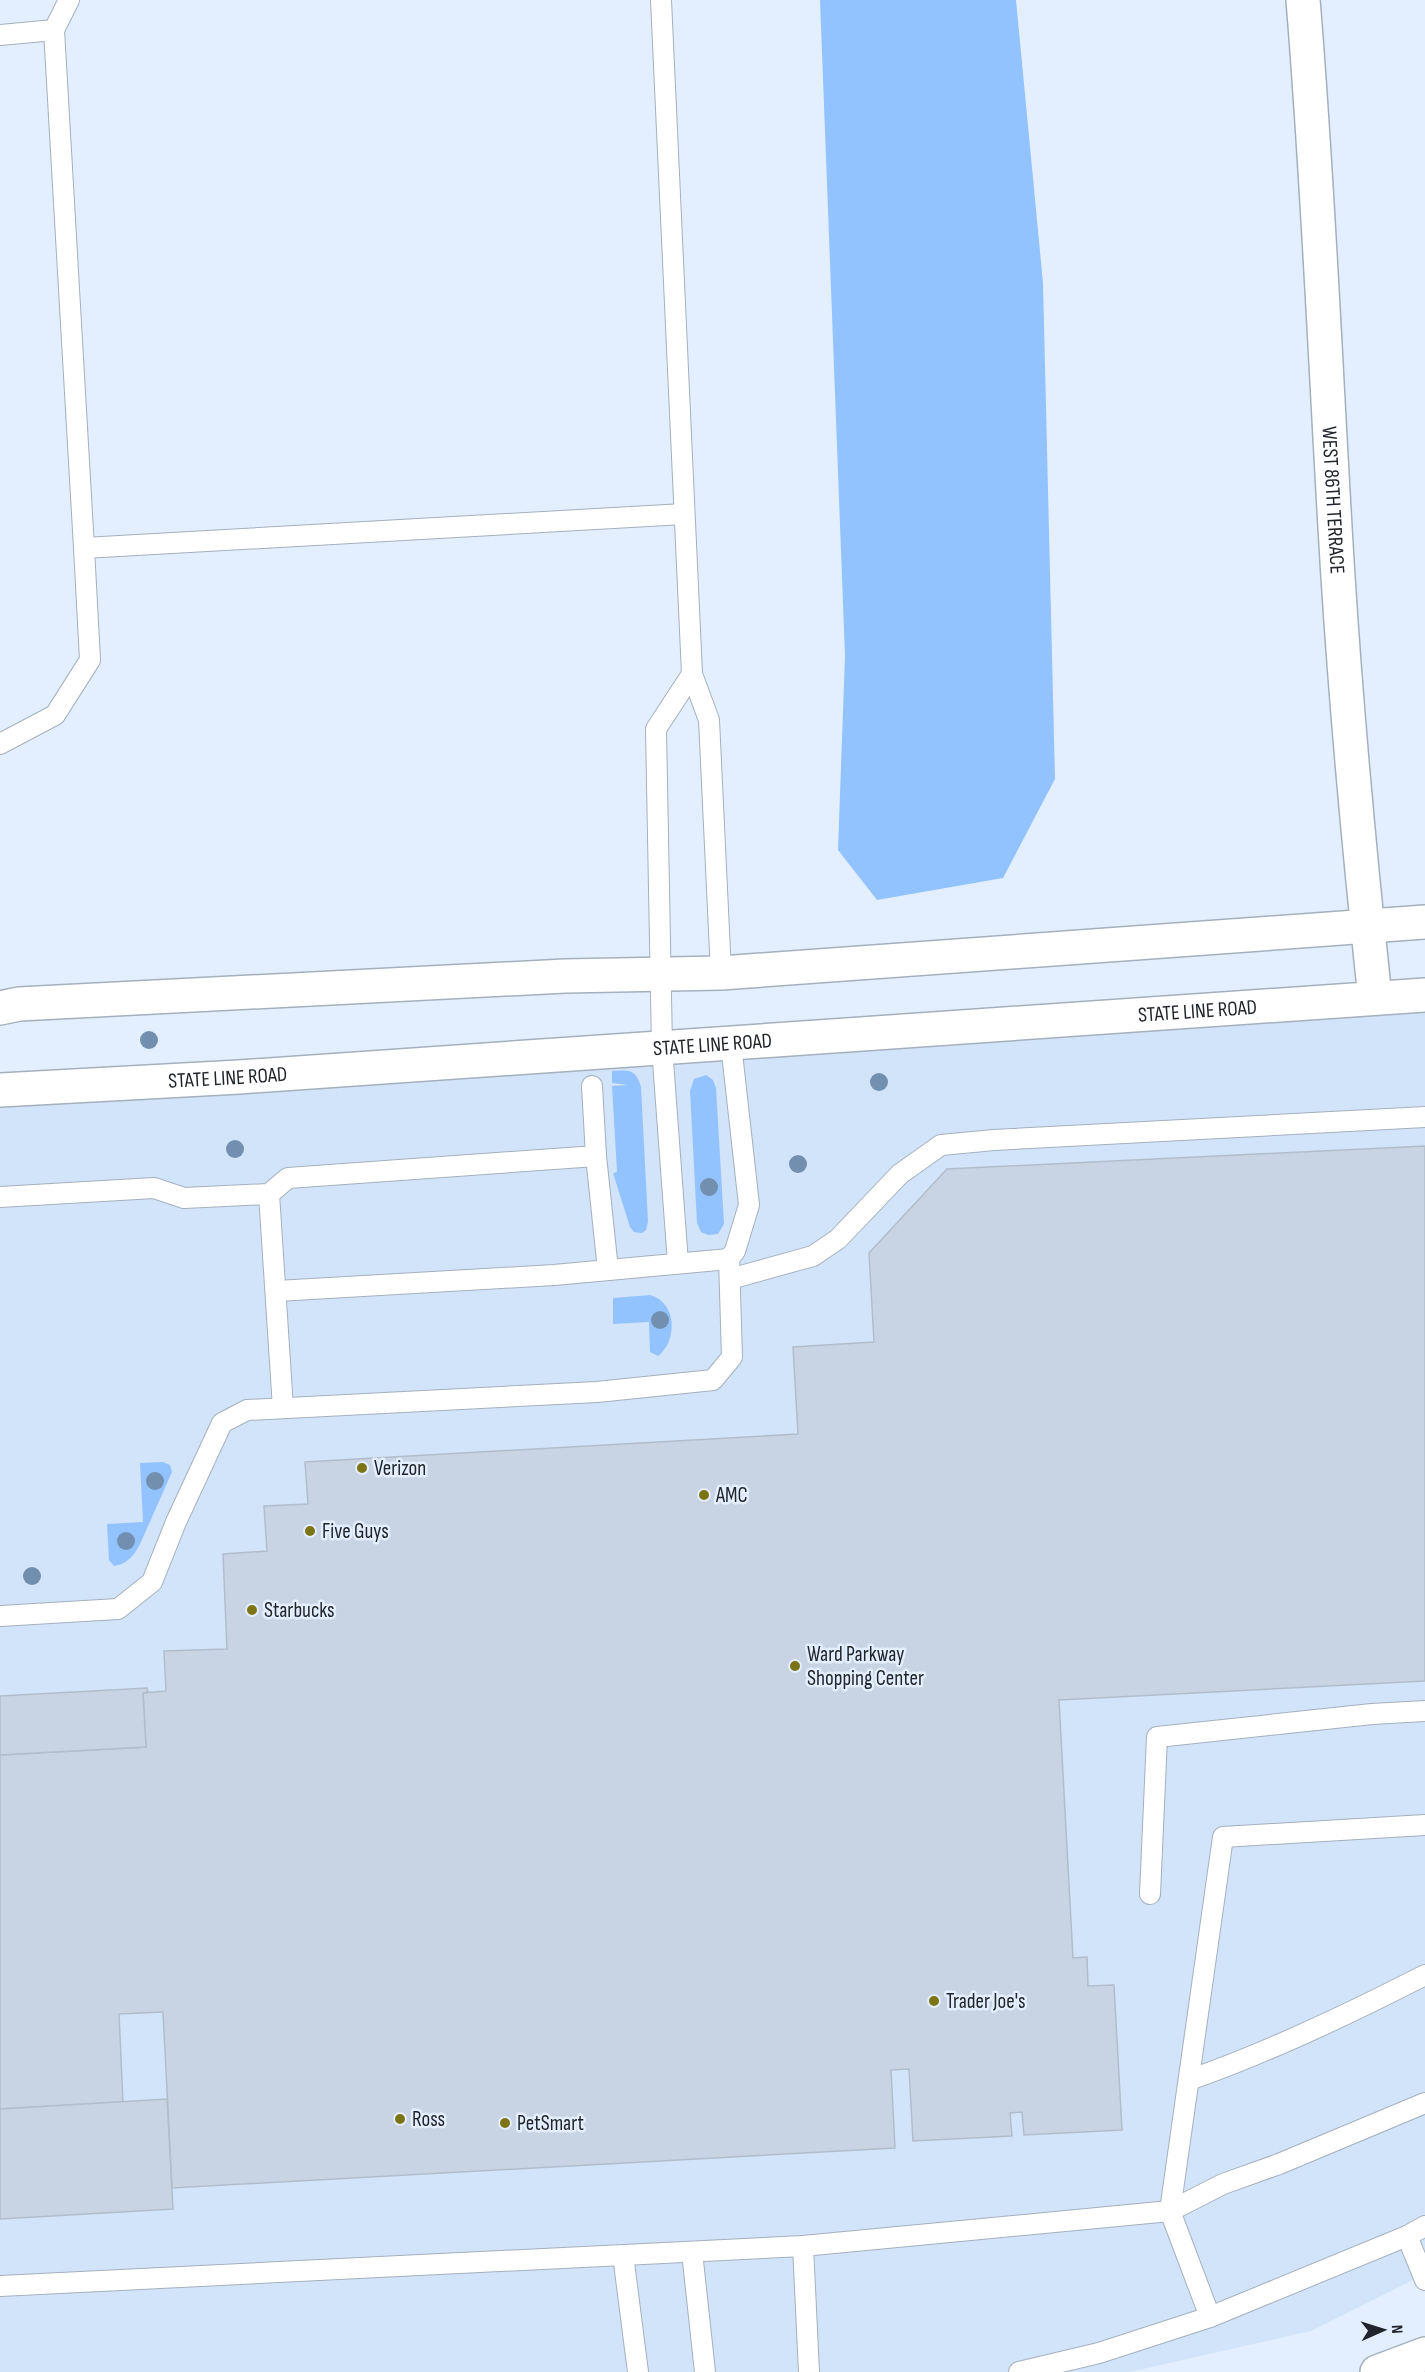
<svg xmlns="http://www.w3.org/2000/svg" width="1425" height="2372" font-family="'Sofia Sans Condensed',sans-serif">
<rect width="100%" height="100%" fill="#e3effe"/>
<path fill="#d2e4f9" d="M1425 1008V2274L1311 2331 1130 2372H0V1108Z"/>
<g fill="#92c3fe">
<path d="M820 0H1016L1043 283 1055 779 1003 878 877 900 838 850 845 656Z"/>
<path d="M612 1071C629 1070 636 1069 641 1087L648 1222 646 1230 642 1233 634 1232 630 1227 613 1173 617 1172 612 1086 628 1085 612 1083Z"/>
<path d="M706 1075 713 1080 716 1088 724 1224 718 1234 708 1235 701 1232 697 1223 690 1091 694 1079Z"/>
<path d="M650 1295C677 1302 678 1341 658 1356L650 1352 649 1322 613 1324V1298Z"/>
<path d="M163 1462 170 1465 172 1472 140 1544C134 1556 127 1564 114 1566L109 1560 107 1524 143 1522 140 1463Z"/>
</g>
<g fill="#c8d4e3" stroke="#b2bdcc" stroke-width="1.5">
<path d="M1425 1146V1681L1059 1700 1073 1958 1087 1957 1088 1986 1114 1985 1122 2130 1024 2135 1022 2112 1010 2113 1012 2136 913 2141 909 2069 891 2070 895 2148 172 2188 163 2012 119 2014 123 2102 0 2109V1755L146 1747 143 1693 166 1691 164 1651 227 1649 223 1554 267 1551 264 1506 308 1504 305 1462 798 1434 793 1347 874 1342 869 1253 947 1169Z"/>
<path d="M147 1688 148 1692 143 1693 146 1747 0 1755V1696Z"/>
<path d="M167 2099 173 2209 0 2219V2109Z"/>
</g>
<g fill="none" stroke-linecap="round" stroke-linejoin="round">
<g stroke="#a5b0be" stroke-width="22">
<g id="lane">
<path d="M661 0 692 674 709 720 721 973"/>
<path d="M54 30 84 548 684 514"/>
<path d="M0 35 54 30 69 0"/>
<path d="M0 744 55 715 90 660 84 548"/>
<path d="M592 1086 596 1156"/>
<path d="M269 1194 283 1408"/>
<path d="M0 1197 154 1188 184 1198 269 1194 288 1178 596 1156 608 1270"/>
<path d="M678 1263 662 1048 656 729 692 674"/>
<path d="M730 1279 813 1256 838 1239 900 1174 941 1145 994 1140 1425 1117"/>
<path d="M277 1291 554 1275 729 1259"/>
<path d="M0 1616 118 1609 152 1582 176 1522 222 1423 247 1410 597 1392 713 1380 732 1357 729 1259 735 1251 749 1205 731 1044"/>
<path d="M1150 1894 1157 1737 1372 1714 1425 1711"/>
<path d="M1189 2080C1270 2052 1349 2014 1425 1975"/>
<path d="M1407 2236 1425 2280"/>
<path d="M803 2246 809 2372"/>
<path d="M692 2252 705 2372"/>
<path d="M623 2255 638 2372"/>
<path d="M0 2286 803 2246 1170 2211 1223 1837 1425 1825"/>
<path d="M1210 2317 1170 2211 1223 2184 1279 2164 1425 2103"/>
<path d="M1019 2372 1099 2353 1210 2317 1407 2236 1425 2226"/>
</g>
</g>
<g stroke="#a5b0be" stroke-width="36">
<g id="street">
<path id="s1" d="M1303 0C1319 192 1326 385 1338 577 1347 718 1360 858 1375 998"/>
</g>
</g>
<g stroke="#a5b0be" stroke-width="36">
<g id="secondary">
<path d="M0 1008 19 1004 565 976 721 973 1425 922"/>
<path id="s2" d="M0 1090 239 1077 1425 995"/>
</g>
</g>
<g stroke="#a5b0be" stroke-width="36">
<path id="primary" d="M1377 2372 1425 2354"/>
</g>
<use href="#lane" stroke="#fff" stroke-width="20"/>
<use href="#street" stroke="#fff" stroke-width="33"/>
<use href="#secondary" stroke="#fff" stroke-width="33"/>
<use href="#primary" stroke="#fff" stroke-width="33"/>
</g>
<g fill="#728fb0">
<circle cx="149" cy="1040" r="9"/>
<circle cx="879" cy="1082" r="9"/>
<circle cx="235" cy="1149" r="9"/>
<circle cx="798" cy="1164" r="9"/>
<circle cx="709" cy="1187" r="9"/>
<circle cx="660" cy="1320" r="9"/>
<circle cx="155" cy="1481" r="9"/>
<circle cx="126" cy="1541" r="9"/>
<circle cx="32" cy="1576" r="9"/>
</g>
<g fill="#7d7416" stroke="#e3effe" stroke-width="2">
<circle cx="362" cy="1468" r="6"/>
<circle cx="704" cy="1495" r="6"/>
<circle cx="310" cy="1531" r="6"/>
<circle cx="252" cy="1610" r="6"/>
<circle cx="795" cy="1666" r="6"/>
<circle cx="934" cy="2001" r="6"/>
<circle cx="400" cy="2119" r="6"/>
<circle cx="505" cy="2123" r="6"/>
</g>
<g text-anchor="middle" stroke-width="5" stroke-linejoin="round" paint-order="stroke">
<g font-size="21" fill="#21252b" stroke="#e3effe">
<text dy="7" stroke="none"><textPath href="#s1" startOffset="501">WEST 86TH TERRACE</textPath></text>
<text dy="7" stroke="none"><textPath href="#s2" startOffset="1200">STATE LINE ROAD</textPath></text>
<text dy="7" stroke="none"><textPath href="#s2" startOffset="714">STATE LINE ROAD</textPath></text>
<text dy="7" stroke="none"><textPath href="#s2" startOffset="228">STATE LINE ROAD</textPath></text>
</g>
<g font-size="21" fill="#21252b" stroke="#e3effe" text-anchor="start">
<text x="374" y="1475">Verizon</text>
<text x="716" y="1502">AMC</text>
<text x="322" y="1538">Five Guys</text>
<text x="264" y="1617">Starbucks</text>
<text x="807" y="1661">Ward Parkway<tspan x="807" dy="24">Shopping Center</tspan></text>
<text x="946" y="2008">Trader Joe's</text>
<text x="412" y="2126">Ross</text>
<text x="517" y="2130">PetSmart</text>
</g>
</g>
<g transform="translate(1383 2330) rotate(87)" stroke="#e3effe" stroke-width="4.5" paint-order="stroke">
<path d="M0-4.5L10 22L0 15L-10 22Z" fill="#21252b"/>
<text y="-9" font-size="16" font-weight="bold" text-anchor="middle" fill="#21252b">N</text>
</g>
</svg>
